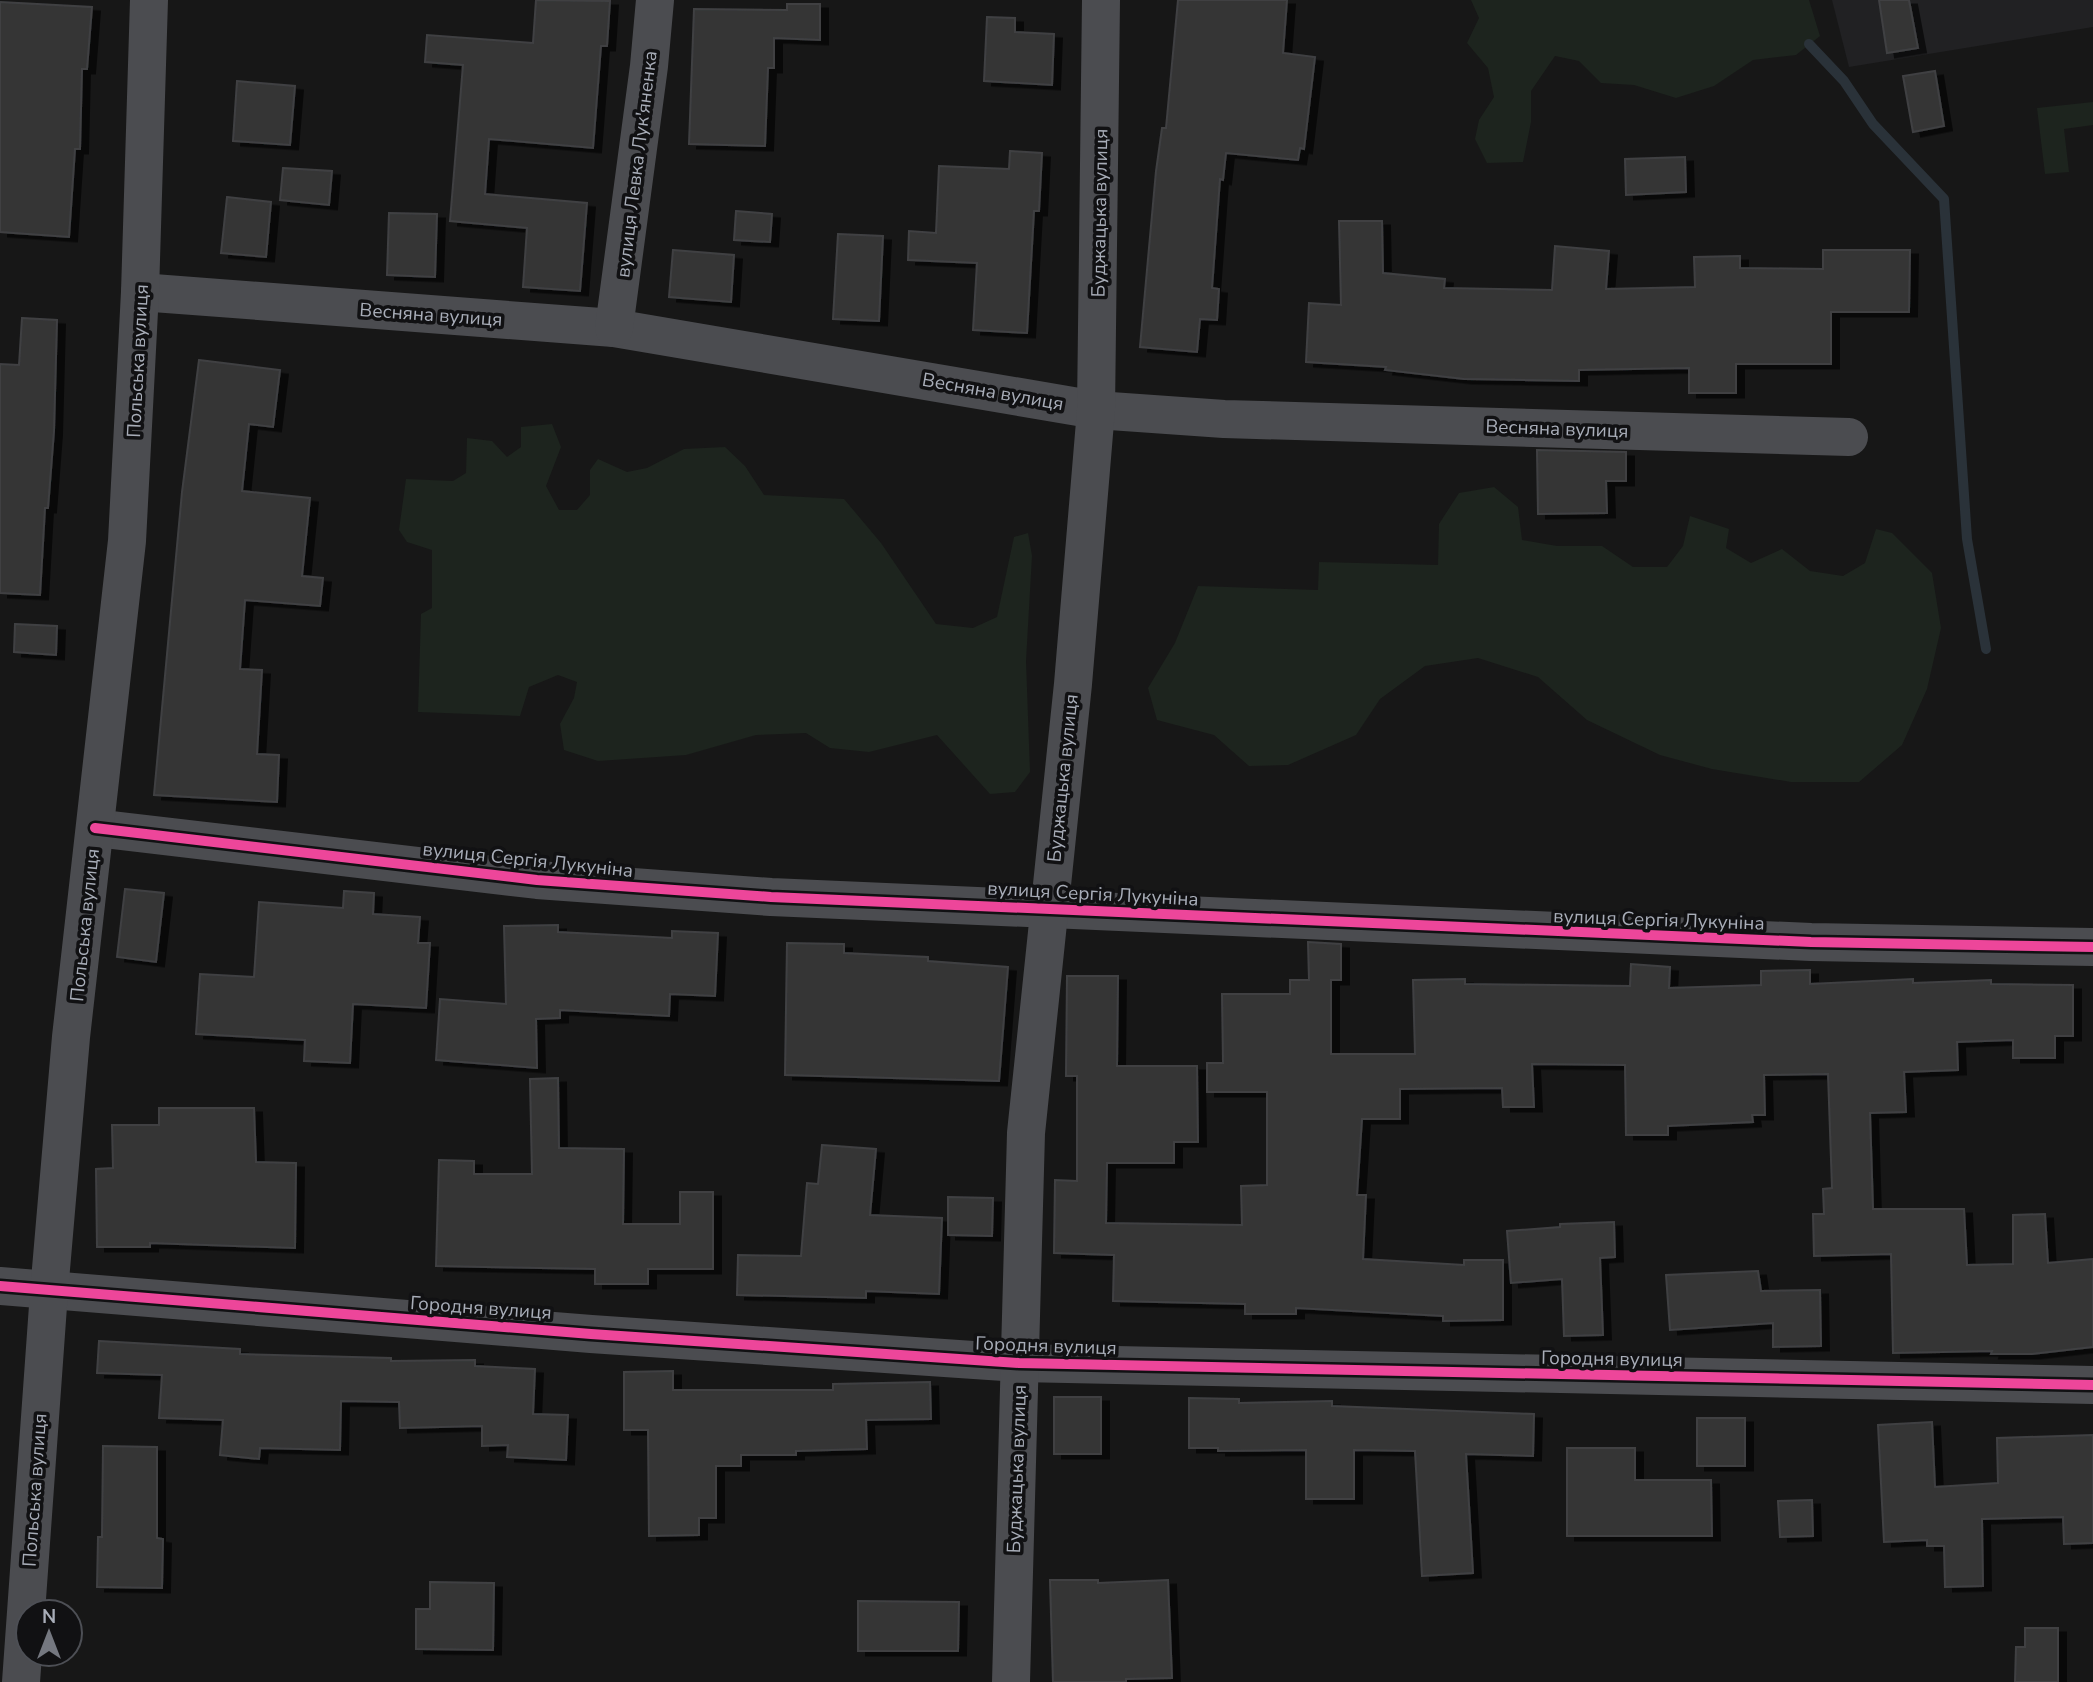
<svg xmlns="http://www.w3.org/2000/svg" width="2093" height="1682" font-family="'Nunito Sans',sans-serif">
<defs>
<filter id="shadow"><feDropShadow dx="8" dy="4.5" stdDeviation="0" flood-color="#0009"/></filter>
</defs>
<rect width="100%" height="100%" fill="#171717"/>
<path fill="#212123" d="M1832 0H2093V27L1849 67Z"/>
<g fill="#1d241e">
<path d="M1471 0H1809L1820 36 1796 55 1753 60 1714 86 1676 98 1634 85 1601 83 1579 61 1555 56 1531 91V122L1523 162 1487 163 1475 139 1479 120 1494 97 1488 68 1467 43 1479 18Z"/>
<path d="M2093 102V125L2064 129 2069 172 2045 174 2037 108Z"/>
<path d="M552 424 561 447 546 486 559 510H577L590 495V470L598 459 627 472 647 468 684 449 725 447 745 466 764 495 844 499 881 543 936 624 973 628 997 617 1014 537 1028 533 1032 556 1026 661 1030 772 1015 792 990 794 937 735 869 752 830 748 806 733 756 735 686 755 598 761 564 750 560 724 574 698 577 682 558 675 529 687 520 716 418 712 421 614 432 608V550L407 542 399 530 406 479 453 481 466 473 467 438 492 441 507 457 521 447V427Z"/>
<path d="M1494 487 1518 507 1522 540 1557 546H1602L1633 567H1667L1683 546 1690 516 1729 529 1726 548 1751 563 1782 549 1810 571 1843 576 1865 563 1876 529 1892 533 1932 573 1941 628 1927 689 1902 745 1859 782H1791L1712 769 1660 755 1587 720 1538 677 1478 658 1425 666 1380 699 1356 735 1288 765 1249 766 1214 735 1157 720 1148 688 1175 643 1198 586 1318 590 1319 562 1438 565 1439 524 1459 493Z"/>
</g>
<g fill="none" stroke-linecap="round" stroke-linejoin="round">
<path stroke="#2a3239" stroke-width="10" d="M1809 44 1844 81 1873 124 1944 199 1967 539 1986 649"/>
</g>
<g fill="#353536" stroke="#3f4043" stroke-width="2" filter="url(#shadow)">
<path d="M536 0 610 1 607 46H601L593 148 489 139 485 194 587 203 580 291 523 287 527 228 450 221 463 65 425 62 427 35 533 43Z"/>
<path d="M1178 0H1287L1283 53 1315 57 1304 149 1300 148 1298 160 1226 153 1223 180 1220 179 1212 288 1219 289 1217 320 1200 319 1197 352 1140 347 1156 171 1162 128H1166Z"/>
<path d="M1879 0H1909L1918 48 1887 53Z"/>
<path d="M0 2 92 7 87 69H82L80 149H75L69 237 0 232Z"/>
<path d="M787 4H820V40L774 38V68H768L765 146 689 144 694 9 787 10Z"/>
<path d="M987 17 1015 18V32L1054 34 1052 85 984 81Z"/>
<path d="M1935 71 1944 126 1913 132 1903 76Z"/>
<path d="M237 81 295 86 290 145 233 141Z"/>
<path d="M1010 151 1042 153 1039 211H1034L1027 333 973 330 977 263 908 260 909 231 936 233 939 166 1009 169Z"/>
<path d="M1685 157 1686 192 1626 195 1625 159Z"/>
<path d="M283 168 332 171 329 205 280 200Z"/>
<path d="M227 197 271 202 266 257 221 253Z"/>
<path d="M736 211 772 214 770 242 734 240Z"/>
<path d="M389 213 437 214 435 277 387 275Z"/>
<path d="M1339 221H1382L1383 273 1445 279 1444 288 1552 290 1555 246 1609 251 1606 289 1695 287 1694 257 1740 256V268L1823 269V250H1910L1909 312H1831V364H1736V393H1689V368L1579 370V381L1464 379 1385 370 1386 367 1306 362 1309 303 1341 305Z"/>
<path d="M838 234 883 236 879 321 833 319Z"/>
<path d="M673 250 734 255 731 302 669 297Z"/>
<path d="M22 318 57 320 54 431 48 508H45L40 595 0 593V364L19 365Z"/>
<path d="M199 360 280 370 273 427 249 424 242 491 310 498 302 576 323 578 320 606 245 600 240 669 262 670 257 754 279 755 277 802 154 795 182 492Z"/>
<path d="M1537 450 1626 452V481H1606L1607 513 1538 514Z"/>
<path d="M15 624 57 626 56 655 14 652Z"/>
<path d="M125 889 164 893 156 962 117 957Z"/>
<path d="M344 891 374 893 373 914 420 917 418 943H430L426 1008 353 1004 350 1063 304 1061 305 1040 196 1034 200 974 254 977 259 902 343 908Z"/>
<path d="M558 925V932L672 938V931L718 933 715 996 670 994 669 1016 560 1010V1018L536 1019 537 1068 436 1060 440 999 506 1004 504 926Z"/>
<path d="M1308 942 1341 944V980H1331V1054H1415L1413 980 1465 979V984L1630 986 1631 964 1670 967 1669 988 1761 985V971L1810 970V984L1913 979V983L1991 980V984L2073 985V1036H2055V1058H2013V1040L1957 1042 1958 1070 1904 1072 1906 1112 1870 1113 1873 1209H1964L1967 1265 2013 1264V1215L2045 1214 2048 1263 2093 1259V1347L2032 1354H1991L1992 1351 1893 1353 1891 1254 1814 1256 1813 1214H1824L1823 1189 1832 1188 1828 1074 1764 1075 1765 1115H1752L1753 1122 1668 1126V1135H1626L1625 1065 1532 1064 1534 1107H1503L1502 1088 1400 1089V1119H1362L1357 1195H1366L1363 1259 1464 1265V1260H1503V1320L1443 1321V1316L1296 1308V1314H1245V1304L1113 1301 1114 1255 1054 1253 1055 1180 1077 1181V1076H1066L1067 976H1118L1117 1066H1197L1198 1142H1174V1163H1107L1106 1223 1242 1225 1241 1186 1267 1185V1092H1207V1063H1223L1222 994H1290V980H1309Z"/>
<path d="M787 943 844 944V953L928 957V961L1008 967 999 1081 785 1075Z"/>
<path d="M558 1078 559 1148 624 1149 623 1224H680V1192H713V1269H648V1284H595V1269L436 1266 439 1160 474 1161V1174H532L530 1079Z"/>
<path d="M159 1108H254L256 1162 296 1163 295 1248 150 1243V1247H97L96 1169 113 1168 112 1125H159Z"/>
<path d="M822 1145 876 1149 870 1215 942 1218 939 1294 866 1291V1298L737 1295 738 1255 801 1256 807 1183 818 1184Z"/>
<path d="M948 1197 993 1198 992 1236 948 1235Z"/>
<path d="M1614 1222 1615 1257 1600 1258 1603 1335 1564 1336 1562 1279 1511 1283 1507 1231 1560 1227V1224Z"/>
<path d="M1758 1271 1761 1291 1820 1290 1821 1346 1773 1347V1323L1670 1330 1666 1275Z"/>
<path d="M99 1341 240 1349V1354L391 1358V1361L475 1360V1366L535 1369 533 1414 568 1415 566 1460 507 1457 508 1445 482 1446V1426L400 1428 399 1402 341 1401 340 1450 260 1448 259 1459 220 1455 223 1420 159 1418 162 1375 97 1373Z"/>
<path d="M673 1371V1390H833V1384L930 1382 931 1419 866 1420 867 1449 796 1451V1455H741V1466H716V1518H699V1535L649 1536 648 1430H624V1372Z"/>
<rect x="1054" y="1397" width="47" height="57"/>
<path d="M1189 1398 1239 1399V1403L1332 1401V1406L1534 1414 1533 1456 1466 1454 1473 1573 1422 1576 1415 1451 1354 1450V1499H1306V1450L1218 1451V1448H1189Z"/>
<rect x="1697" y="1418" width="48" height="48"/>
<path d="M1932 1422 1935 1487 1998 1483 1997 1438 2093 1435V1543L2064 1544 2063 1517 1982 1519 1983 1586 1945 1587 1944 1546H1927V1540L1884 1542 1878 1425Z"/>
<path d="M103 1446 157 1447V1538L163 1539 162 1588 97 1587 98 1537H102Z"/>
<path d="M1567 1448H1635V1480H1711L1712 1536H1567Z"/>
<path d="M1812 1500 1813 1536 1780 1537 1778 1501Z"/>
<path d="M1050 1580H1098V1583L1168 1580 1172 1678 1126 1679V1682H1053Z"/>
<path d="M430 1582 494 1583 493 1650 416 1649V1609H430Z"/>
<path d="M858 1601 959 1602 958 1651H858Z"/>
<path d="M2025 1628H2058V1682H2015L2016 1647H2025Z"/>
</g>
<g fill="none" stroke-linecap="round" stroke-linejoin="round">
<g stroke="#4b4c50" stroke-width="38">
<path d="M140 292 614 328 1096 410 1224 419 1849 437"/>
<path d="M614 328 649 66 655 0"/>
<path d="M95 828 537 880 771 897 1811 942 2093 947"/>
<path d="M0 1286 591 1334 1019 1363 2093 1385"/>
<path d="M21 1682 49 1292 71 1037 127 541 140 292 149 0"/>
<path d="M1011 1682 1026 1133 1073 684 1096 410 1101 0"/>
</g>
<g stroke="#111113" stroke-width="15">
<g id="cycleway">
<path d="M95 828 537 880 771 897 1811 942 2093 947"/>
<path d="M0 1286 591 1334 1019 1363 2093 1385"/>
</g>
</g>
<use href="#cycleway" stroke="#ed469a" stroke-width="10"/>
</g>
<g text-anchor="middle" stroke-width="7" stroke-linejoin="round" paint-order="stroke">
<g font-size="19" fill="#a8adb8" stroke="#111113">
<text transform="translate(636 164) rotate(-83)" y="7">вулиця Левка Лук'яненка</text>
<text transform="translate(1099 213) rotate(-89)" y="7">Буджацька вулиця</text>
<text transform="translate(431 314) rotate(4)" y="7">Весняна вулиця</text>
<text transform="translate(137 361) rotate(-87)" y="7">Польська вулиця</text>
<text transform="translate(993 391) rotate(10)" y="7">Весняна вулиця</text>
<text transform="translate(1557 428) rotate(2)" y="7">Весняна вулиця</text>
<text transform="translate(1062 778) rotate(-84)" y="7">Буджацька вулиця</text>
<text transform="translate(528 859) rotate(6)" y="7">вулиця Сергія Лукуніна</text>
<text transform="translate(1093 893) rotate(3)" y="7">вулиця Сергія Лукуніна</text>
<text transform="translate(1659 919) rotate(2)" y="7">вулиця Сергія Лукуніна</text>
<text transform="translate(84 925) rotate(-84)" y="7">Польська вулиця</text>
<text transform="translate(481 1307) rotate(4)" y="7">Городня вулиця</text>
<text transform="translate(1046 1345) rotate(2)" y="7">Городня вулиця</text>
<text transform="translate(1612 1358) rotate(1)" y="7">Городня вулиця</text>
<text transform="translate(1016 1469) rotate(-88)" y="7">Буджацька вулиця</text>
<text transform="translate(34 1490) rotate(-86)" y="7">Польська вулиця</text>
</g>
</g>
<g transform="translate(49 1633)"><circle r="33" fill="#111113" stroke="#4d4f55" stroke-width="2"/>
<path d="M0-5L12 26L0 18L-12 26Z" fill="#757880"/>
<text y="-10" font-size="19" font-weight="bold" text-anchor="middle" fill="#a8adb8">N</text>
</g>
</svg>
